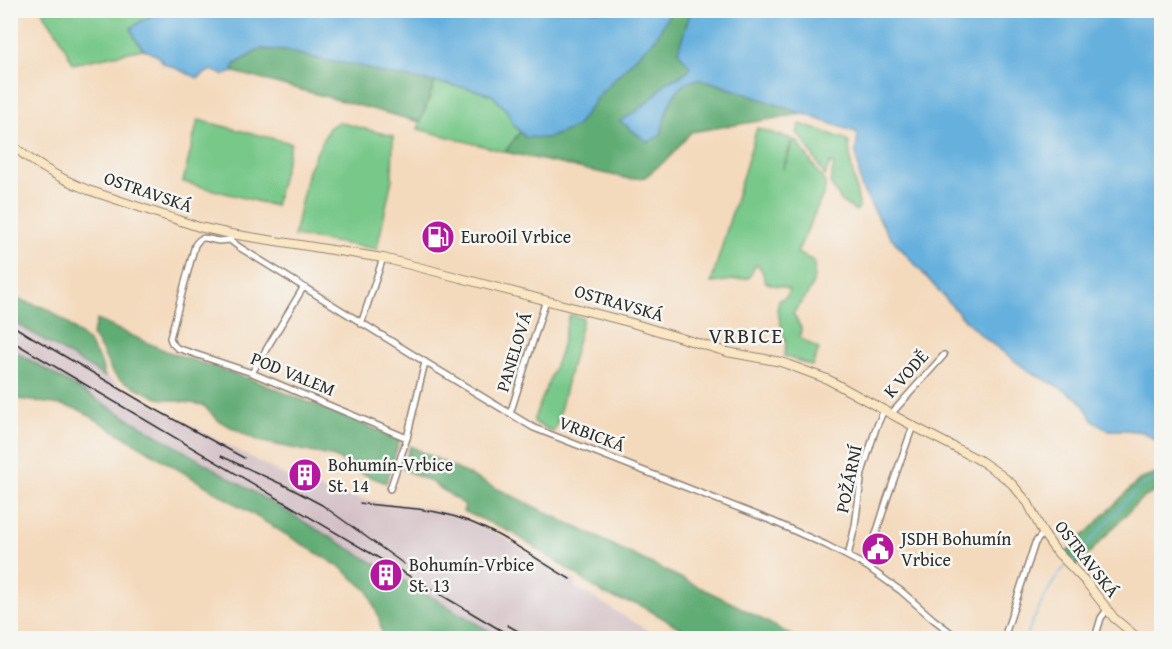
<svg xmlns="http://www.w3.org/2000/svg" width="1172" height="649" font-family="'Gentium Book Plus',serif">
<rect width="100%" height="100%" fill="#f6f6f2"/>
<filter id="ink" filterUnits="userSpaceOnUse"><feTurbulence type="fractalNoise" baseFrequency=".0167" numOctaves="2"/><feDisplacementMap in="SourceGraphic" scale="12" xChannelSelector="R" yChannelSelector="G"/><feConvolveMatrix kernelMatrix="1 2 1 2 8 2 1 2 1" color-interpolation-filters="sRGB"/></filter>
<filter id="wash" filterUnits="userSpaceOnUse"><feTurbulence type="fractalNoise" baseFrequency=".008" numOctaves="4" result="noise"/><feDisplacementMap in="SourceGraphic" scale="24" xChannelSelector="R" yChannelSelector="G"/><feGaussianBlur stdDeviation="1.35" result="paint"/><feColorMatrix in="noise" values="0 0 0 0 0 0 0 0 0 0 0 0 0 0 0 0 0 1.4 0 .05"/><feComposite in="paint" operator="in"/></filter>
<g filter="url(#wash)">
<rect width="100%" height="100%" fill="#f4dabd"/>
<path fill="#d2bec4" d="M11 320 121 386 212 437 301 484 350 497 384 503 412 505 453 514 465 518 497 533 575 581V587L661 638H501L11 349Z"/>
<g fill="#77c889" stroke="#517a5a" stroke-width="1.5">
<path d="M42 11H158L131 28 135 38 143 49 73 64 58 34Z"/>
<path d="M435 82 468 88 492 95 508 112 513 124 520 132 505 152 418 129Z"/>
<path d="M198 120 291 143 275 206 183 182Z"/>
<path d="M338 122 393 136 392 179 377 249 294 236 308 170 329 128Z"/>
<path d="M800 124 845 139 849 143 851 164 859 204V208L856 211 842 202 830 183 834 165 830 163 825 176 805 142 797 133Z"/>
<path d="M757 128 792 139 783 170 794 140 798 142 825 183V190L797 253 814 261C816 288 809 293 793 313L801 328 800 338 819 349 812 366 784 356 786 343 777 310 779 300C785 298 788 297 789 290 782 284 770 287 764 281 764 273 762 268 756 264L749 278 711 283Z"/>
<path d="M571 315 583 318 556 427 553 432 537 424 534 422V419L560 353 569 316Z"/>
</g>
<g fill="#61ac75" stroke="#466c50" stroke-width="1.5">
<path d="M671 11H691L686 23 691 68 679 77 667 82 653 97 637 111 620 121 639 136H661C665 115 671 85 695 80 699 79 705 81 709 81L803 114 691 132 670 157 645 177 630 179 505 152 520 132 525 137 576 127 599 95 637 56 655 39Z"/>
<path d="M260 49 287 51 327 61 357 65 381 73 435 82 420 122 234 72V65Z"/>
<path d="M11 297 48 309 65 321 89 343 101 362 105 377 11 320Z"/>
<path d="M97 320 166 351 253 380 400 439 386 483 361 473 335 457 258 441 219 421 203 405 158 398 139 389 119 379 112 372 101 349 92 335Z"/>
<path d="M11 349 501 638H383L379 618 368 591 340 567 80 410 61 405 11 398Z"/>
<path d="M410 446 736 605 796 638H698L638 604 619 600 602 593 577 575 513 533 463 511 465 505 431 482 403 469Z"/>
<path d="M1161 472V488L1140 500 1077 566 1066 553 1139 480Z"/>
</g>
<g fill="#66b0de" stroke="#486e84" stroke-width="1.5">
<path d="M158 11V10L671 11 655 39 637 56 599 95 576 127 548 138 525 137 513 124 508 112 492 95 468 88 381 73 357 65 327 61 287 51 260 49 234 65V72L224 75 211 70 198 78 163 63 158 56 143 49 135 38 131 28Z"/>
<path d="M691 11H1161V442L1157 441 1143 432 1126 430H1108L1093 420 1080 400 1061 388 1030 372 983 337 961 316 888 234 874 210 861 187 856 153 858 133 709 81C705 81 699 79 695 80 671 85 665 115 661 135L648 142 620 121 637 111 653 97 667 82 679 77 691 68 678 51Z"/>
</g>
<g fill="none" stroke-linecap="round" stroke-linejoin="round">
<g stroke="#66b0de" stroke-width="1.5">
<path d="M1072 561 1132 495 1143 485 1162 477"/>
<path d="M1025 638C1036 615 1048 585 1066 566"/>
</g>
</g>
</g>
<g filter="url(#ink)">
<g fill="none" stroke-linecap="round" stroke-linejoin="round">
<g stroke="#908274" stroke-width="8">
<g id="minor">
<path d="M231 234 230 240 239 247 425 362 534 428 772 521 826 545 866 566 901 591 933 619 958 638"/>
<path d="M230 240C226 240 222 241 219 241 207 240 203 233 195 245L170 338 172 343 177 348 252 373 407 438"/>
<path d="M361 324 383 258"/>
<path d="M252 373 303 288"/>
<path d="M510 414 546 300"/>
<path d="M891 414 944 355"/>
<path d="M390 489 407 438 425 362"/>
<path d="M848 556 855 526 862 473 876 428 884 410"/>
<path d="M866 566 887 499 913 426"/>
<path d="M1004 638 1035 543 1043 533"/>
<path d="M1095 638 1101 618 1107 610"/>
</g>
</g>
<g stroke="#908274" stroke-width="10">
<path id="secondary" d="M10 143C33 164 59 178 88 190L199 227 231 234 383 258 426 269 632 323 727 352 781 362 827 379 913 426 981 461 1001 475 1012 484 1028 503 1043 533 1055 550 1086 582 1114 618 1138 638"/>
</g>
<use href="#minor" stroke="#fff" stroke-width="5"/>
<use href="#secondary" stroke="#fbe6c3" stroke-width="8"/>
<g stroke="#2b2b2b" stroke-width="1.5">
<path d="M10 324 31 337"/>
<path d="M25 333 151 407 244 458"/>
<path d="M10 340 514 638"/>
<path d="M221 456 290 488 322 505 404 564"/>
<path d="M360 503C391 508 425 507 456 517 496 529 534 558 570 579"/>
<path d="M507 625 531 638"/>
</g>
</g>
</g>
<defs>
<g id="fuel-disc" transform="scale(1.725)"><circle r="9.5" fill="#b5179e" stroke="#f6f6f2"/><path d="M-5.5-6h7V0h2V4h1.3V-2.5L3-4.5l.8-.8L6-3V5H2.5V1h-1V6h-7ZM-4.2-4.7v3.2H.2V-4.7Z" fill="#fff"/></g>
<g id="building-disc" transform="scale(1.725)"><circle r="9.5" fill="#b5179e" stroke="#f6f6f2"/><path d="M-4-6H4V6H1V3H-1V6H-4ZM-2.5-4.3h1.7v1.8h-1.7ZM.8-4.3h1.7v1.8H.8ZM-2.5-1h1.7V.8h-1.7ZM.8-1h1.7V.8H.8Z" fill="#fff"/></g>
<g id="civic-disc" transform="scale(1.725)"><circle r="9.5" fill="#b5179e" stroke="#f6f6f2"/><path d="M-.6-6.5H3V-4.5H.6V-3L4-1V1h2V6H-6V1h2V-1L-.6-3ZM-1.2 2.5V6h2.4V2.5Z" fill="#fff"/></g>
</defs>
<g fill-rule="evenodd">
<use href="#fuel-disc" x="438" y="237"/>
<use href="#building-disc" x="305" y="475"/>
<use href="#civic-disc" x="878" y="549"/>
<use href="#building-disc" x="386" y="575"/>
</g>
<g text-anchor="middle" stroke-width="5" stroke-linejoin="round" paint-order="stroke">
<g font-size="18" fill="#2b2b2b" stroke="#f6f6f2">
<text transform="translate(148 192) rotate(19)" y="6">OSTRAVSKÁ</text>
<text transform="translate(619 303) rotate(16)" y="6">OSTRAVSKÁ</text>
<text transform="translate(514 352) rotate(-73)" y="6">PANELOVÁ</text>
<text transform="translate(293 374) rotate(22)" y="6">POD VALEM</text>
<text transform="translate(906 374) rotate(-48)" y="6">K VODĚ</text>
<text transform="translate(592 434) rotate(21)" y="6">VRBICKÁ</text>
<text transform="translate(849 479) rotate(-78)" y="6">POŽÁRNÍ</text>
<text transform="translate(1087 559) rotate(52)" y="6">OSTRAVSKÁ</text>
</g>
<g font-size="18" fill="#2b2b2b" stroke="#f6f6f2" text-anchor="start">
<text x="461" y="243">EuroOil Vrbice</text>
<text x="328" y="471">Bohumín-Vrbice<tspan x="328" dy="21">St. 14</tspan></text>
<text x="901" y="545">JSDH Bohumín<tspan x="901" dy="21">Vrbice</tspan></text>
<text x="409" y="571">Bohumín-Vrbice<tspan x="409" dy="21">St. 13</tspan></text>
</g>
<g font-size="21" letter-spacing="1.5" fill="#2b2b2b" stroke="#f6f6f2">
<text x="746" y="343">VRBICE</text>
</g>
</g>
<rect width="1172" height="649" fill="none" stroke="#f6f6f2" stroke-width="36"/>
</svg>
